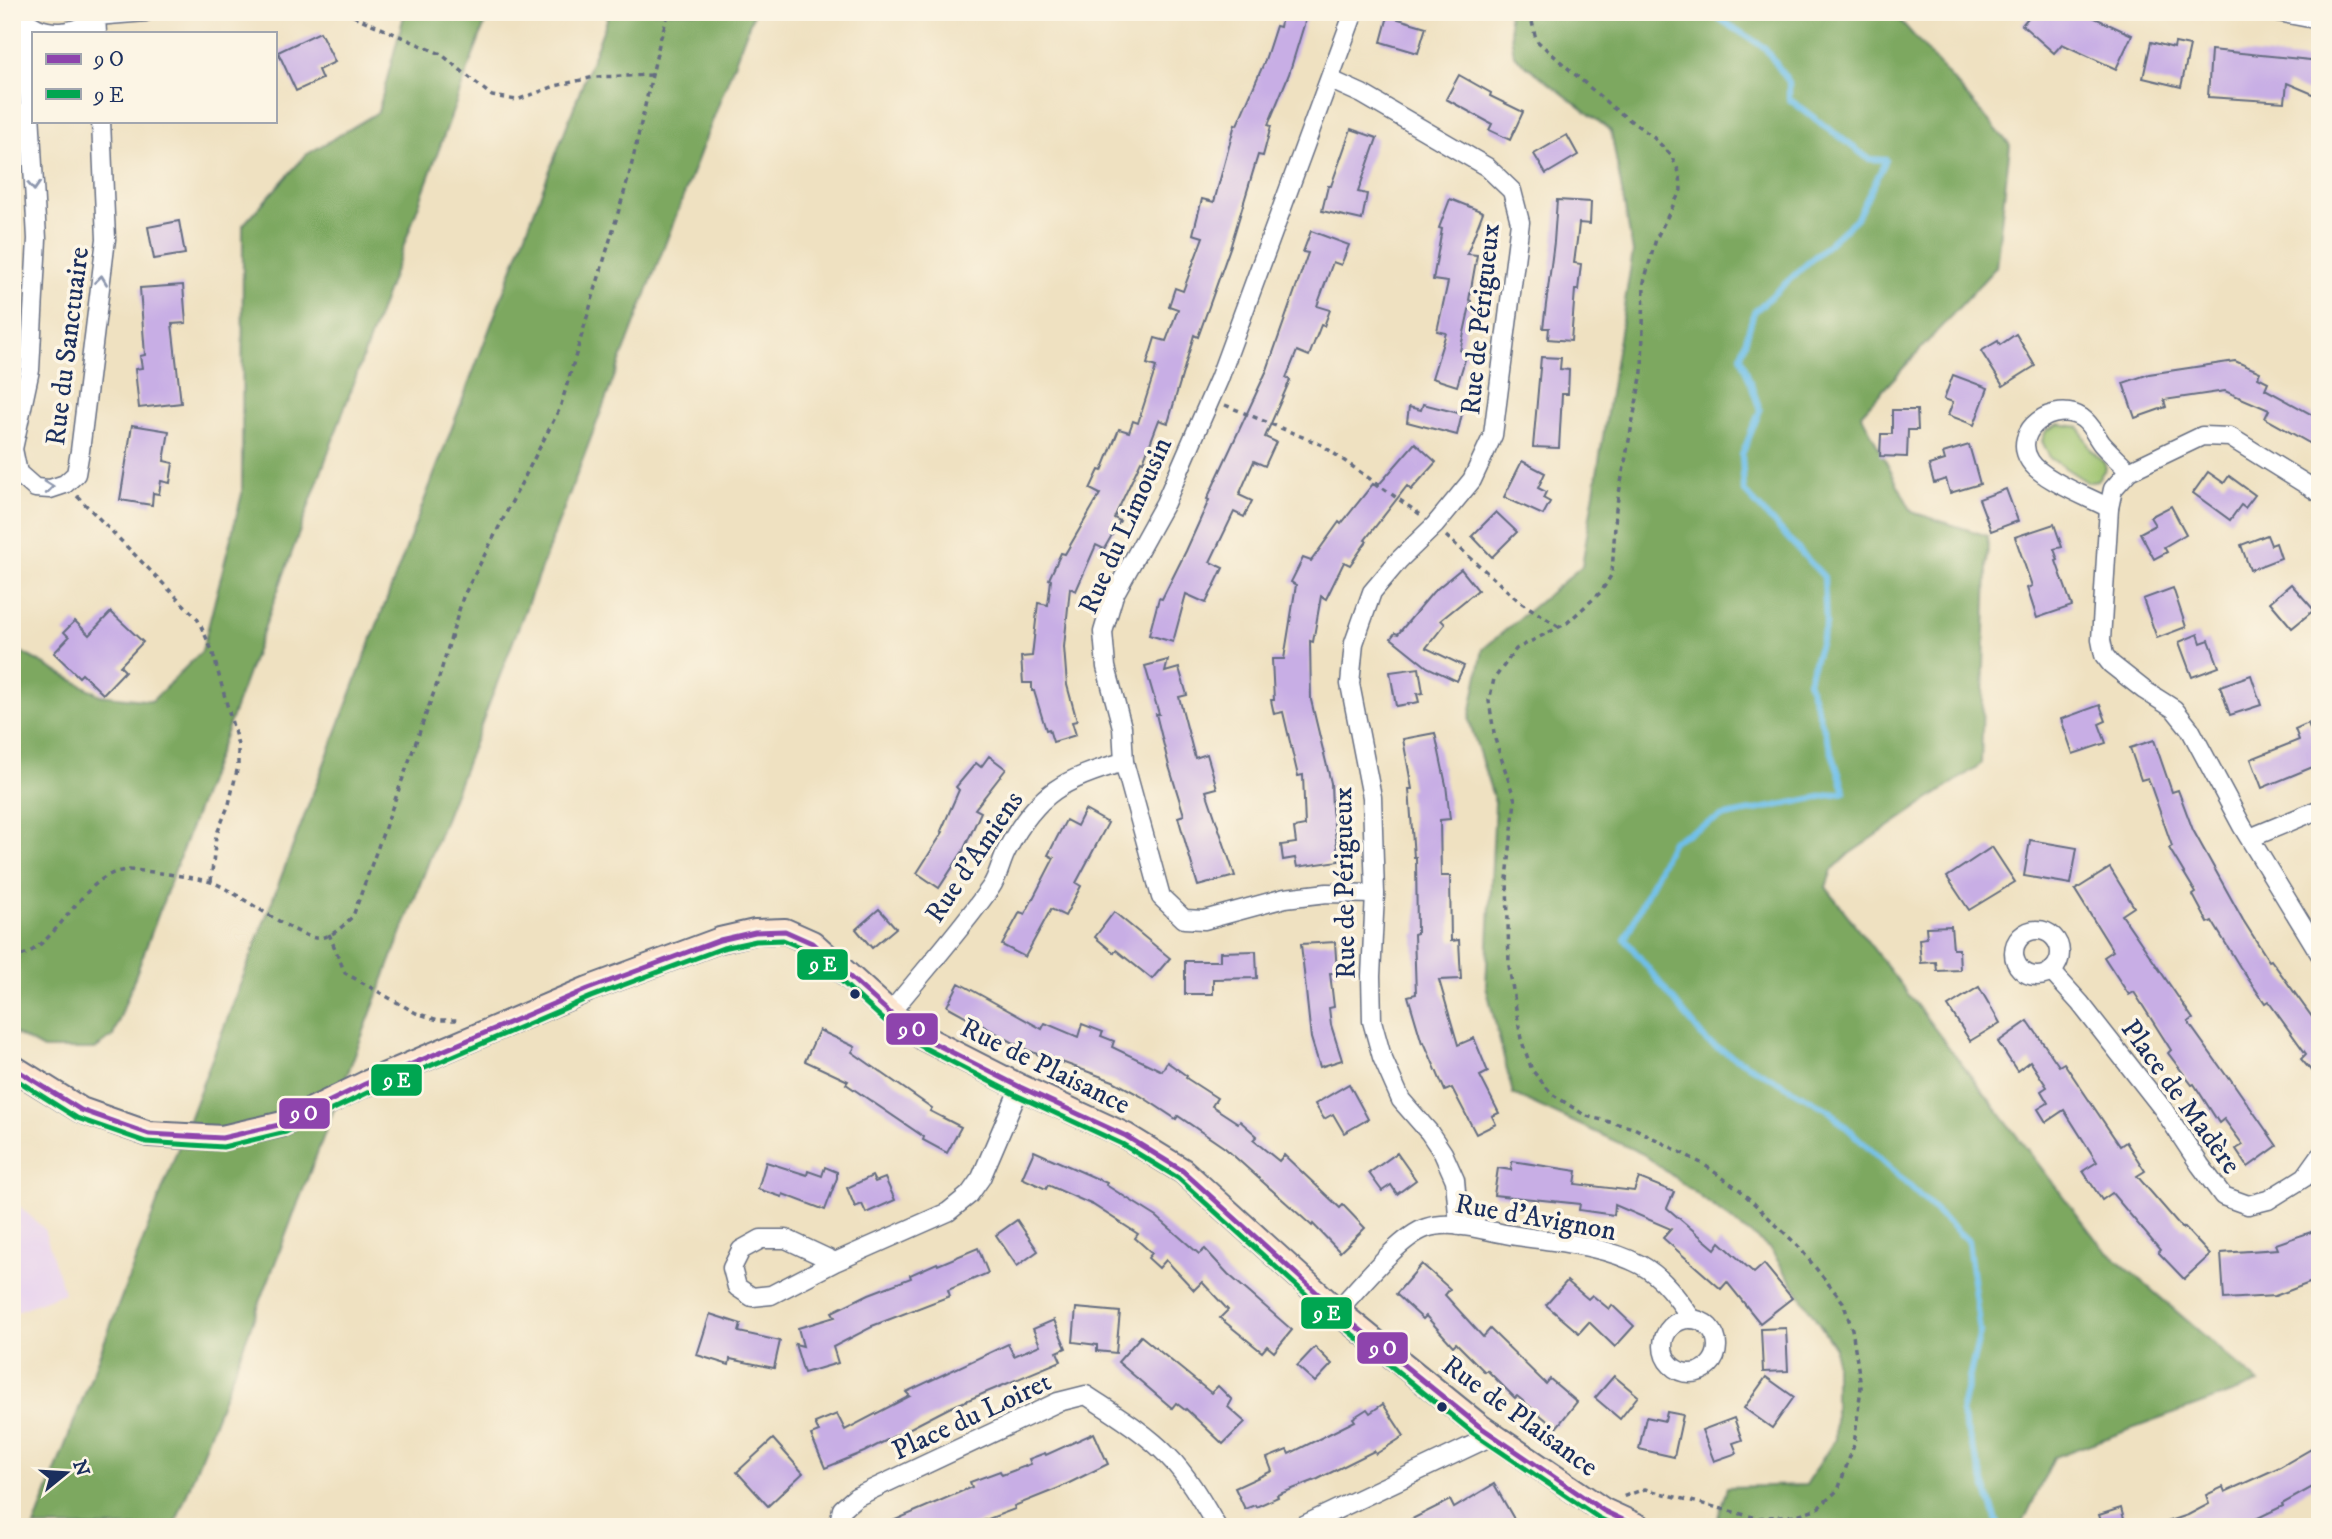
<svg xmlns="http://www.w3.org/2000/svg" width="2332" height="1539" font-family="'IM FELL DW Pica',serif">
<rect width="100%" height="100%" fill="#fcf5e5"/>
<filter id="ink" filterUnits="userSpaceOnUse"><feTurbulence type="fractalNoise" baseFrequency=".0143" numOctaves="2"/><feDisplacementMap in="SourceGraphic" scale="14" xChannelSelector="R" yChannelSelector="G"/><feConvolveMatrix kernelMatrix="1 2 1 2 8 2 1 2 1" color-interpolation-filters="sRGB"/></filter>
<filter id="wash" filterUnits="userSpaceOnUse"><feTurbulence type="fractalNoise" baseFrequency=".00686" numOctaves="4" result="noise"/><feDisplacementMap in="SourceGraphic" scale="28" xChannelSelector="R" yChannelSelector="G"/><feGaussianBlur stdDeviation="1.57" result="paint"/><feColorMatrix in="noise" values="0 0 0 0 0 0 0 0 0 0 0 0 0 0 0 0 0 1.4 0 .05"/><feComposite in="paint" operator="in"/></filter>
<g filter="url(#wash)">
<rect width="100%" height="100%" fill="#efe1c1"/>
<path fill="#e7d2ef" d="M12 1199 44 1229 64 1293 12 1313Z"/>
<path fill="#9cc26d" stroke="#5c7866" stroke-width="2" d="M2059 424 2079 427 2091 450 2104 462 2106 468 2097 480 2087 482 2050 458 2042 441 2046 431Z"/>
<g fill="#7da860" stroke="#4c6c5f" stroke-width="2">
<path d="M405 12H489L234 711 113 1036 95 1049H43L12 1032V647L100 695 152 701 202 651 242 494 243 225 306 155 378 112Z"/>
<path d="M610 12H754L174 1527H34Z"/>
<path d="M1508 12H1893L2010 145 1996 267 1861 414 1912 512 1988 536 1981 764 1849 854 1832 870 1826 887 2102 1247 2259 1383 2054 1457 2021 1527H1740L1717 1521 1727 1487 1806 1485 1835 1439V1348L1770 1249 1643 1154 1513 1094 1486 986 1495 803 1469 720 1483 649 1582 566 1633 252 1611 131 1514 56Z"/>
</g>
<g fill="none" stroke-linecap="round" stroke-linejoin="round">
<path stroke="#6ebfea" stroke-width="6" d="M1709 12 1765 48 1789 82V99L1869 159 1886 160 1857 218 1754 312 1741 356 1760 410 1742 455 1744 491 1824 577 1826 625 1808 681 1845 792 1721 817 1672 841 1625 939 1707 1042 1827 1109 1968 1241 1980 1332 1961 1413 1999 1527"/>
</g>
<g id="blocks">
<g fill="#c8aee5">
<path d="M1283 12H1308L1289 74 1268 125 1271 126 1263 156 1258 155 1231 245 1198 337 1194 335 1168 423 1159 420 1143 462 1141 461 1114 518 1120 521 1104 549 1096 545 1076 591 1070 588 1064 647 1067 685 1077 721 1072 722 1076 735 1053 742 1049 729 1046 730 1034 691H1032V683H1023L1021 657 1032 656 1038 603 1048 605 1051 580 1049 579 1061 553 1065 554 1100 494 1090 489 1099 470 1102 471 1119 429 1129 432 1133 421 1138 423 1156 367 1147 364 1155 338 1166 341 1178 309 1169 306 1175 288 1183 291 1203 237 1193 234 1202 199 1214 202 1235 124 1237 125 1264 63 1276 26 1280 27Z"/>
<path d="M2033 12H2082L2132 35 2116 69 2062 44 2054 53 2022 25Z"/>
<path d="M1388 16 1426 27 1418 53 1381 42Z"/>
<path d="M320 32 335 62 318 70 322 79 296 91 278 52Z"/>
<path d="M2151 42 2174 48 2175 43 2190 46 2181 87 2143 78Z"/>
<path d="M2211 50 2320 61V97L2287 83 2285 102 2208 97Z"/>
<path d="M1459 75 1491 93 1490 96 1523 112 1510 140 1489 130 1492 124 1446 99Z"/>
<path d="M1351 129 1377 138 1358 192 1367 194 1362 220 1322 211 1328 186H1331Z"/>
<path d="M1567 135 1578 155 1546 174 1534 154Z"/>
<path d="M1450 199 1483 212 1467 254 1477 255 1469 300 1471 301 1460 351 1467 353 1457 386 1432 378 1446 333 1437 331 1448 282 1433 280 1442 229 1439 228Z"/>
<path d="M1557 200 1591 202 1590 224 1579 223 1578 233 1574 263 1581 264 1578 290H1575L1571 341 1548 339 1549 328H1543L1554 242Z"/>
<path d="M179 221 185 254 154 259 148 227Z"/>
<path d="M1311 231 1349 245 1341 265 1333 262 1317 306 1330 310 1324 326 1321 325 1309 356 1297 351 1286 378 1290 380 1265 437 1276 442 1265 466 1254 461 1239 495 1252 501 1244 517 1234 512 1210 562 1223 568 1206 603 1186 594 1173 642 1149 635 1159 598 1162 599 1186 551 1209 500 1207 499 1267 370 1308 253 1303 252Z"/>
<path d="M183 285 186 323 172 324 181 403 139 408 135 369 142 368 140 356 145 355 140 288Z"/>
<path d="M2016 334 2035 366 2003 386 1981 351 1998 341 2000 345Z"/>
<path d="M1541 357 1561 358 1560 369 1569 370 1568 394H1562L1559 448 1533 447Z"/>
<path d="M2235 361 2260 372 2258 377 2268 382 2265 389 2320 419V449L2265 418 2269 410 2225 391 2164 400 2166 407 2135 418 2123 383 2149 374Z"/>
<path d="M1953 375 1988 388 1974 425 1948 415 1953 402 1944 399Z"/>
<path d="M1423 404 1462 414 1457 435 1407 422 1409 407 1421 410Z"/>
<path d="M1892 410H1917L1918 430H1908L1907 457 1880 456 1881 434H1892Z"/>
<path d="M132 425 169 431 164 461 173 463 170 483 161 481 159 494 153 493 152 505 120 500Z"/>
<path d="M1415 443 1436 462 1411 490 1407 486 1365 540 1367 541 1350 565 1344 562 1326 599 1321 596 1313 642 1310 641 1311 700 1331 783 1332 810 1339 861 1297 867 1295 858 1283 860 1281 845 1296 843 1294 828 1305 826 1303 775 1298 776 1283 712 1274 714 1271 700H1274L1272 659H1284L1296 585 1291 582 1303 558 1311 561 1339 522 1341 524 1373 484 1377 487Z"/>
<path d="M1969 445 1980 484 1950 493 1946 479 1934 483 1929 465 1945 460 1943 453Z"/>
<path d="M1522 461 1545 473 1538 488 1546 492 1543 498 1550 502 1543 515 1504 497Z"/>
<path d="M2208 472 2224 483 2229 476 2255 495 2245 508 2241 505 2230 520 2193 493Z"/>
<path d="M2006 489 2018 521 1991 531 1979 499Z"/>
<path d="M2171 506 2186 534 2164 547 2167 552 2154 559 2140 533 2155 525 2150 517Z"/>
<path d="M1496 512 1517 532 1492 557 1472 536Z"/>
<path d="M2054 524 2062 547 2054 549 2058 560 2056 561 2072 606 2037 618 2027 588 2032 586 2015 537Z"/>
<path d="M2267 535 2271 545 2276 543 2281 558 2250 570 2241 545Z"/>
<path d="M1461 569 1478 590 1441 620 1445 624 1426 648 1464 666 1457 681 1427 667 1391 638 1395 633 1398 634 1433 592Z"/>
<path d="M2291 584 2314 610 2292 628 2270 602Z"/>
<path d="M2173 588 2186 627 2157 638 2143 599Z"/>
<path d="M111 612 143 642 120 666 125 671 103 694 82 674 79 677 54 653 69 637 64 632 75 621 89 635Z"/>
<path d="M2198 634 2201 643 2209 640 2219 667 2192 677 2179 642Z"/>
<path d="M1168 660 1165 672 1179 668 1187 695 1179 697 1195 758 1207 754 1217 788 1206 791 1235 876 1198 886 1178 817 1184 815 1169 766 1156 714H1159L1145 666Z"/>
<path d="M1419 668 1423 693 1417 694 1419 702 1396 706 1390 672Z"/>
<path d="M2251 675 2261 705 2230 715 2220 686Z"/>
<path d="M2100 705 2106 721 2099 724 2106 743 2073 754 2061 719Z"/>
<path d="M2308 723 2312 734 2320 732V764L2262 788 2251 759 2299 740 2295 729Z"/>
<path d="M1435 733 1446 785 1450 819 1440 820 1441 876H1450L1451 941 1459 940 1461 979 1439 980 1458 1045 1474 1038 1488 1072 1480 1076 1499 1113 1492 1116 1496 1124 1476 1134 1452 1088 1445 1091 1424 1042 1422 1043 1408 996 1416 994 1414 934 1417 933 1416 857H1414L1409 789H1412L1403 739Z"/>
<path d="M2154 740 2172 792 2178 790 2193 830 2243 920 2269 961 2271 960 2320 1028V1081L2301 1059 2306 1054 2268 1001 2265 1003 2240 967 2212 921 2208 923 2193 895 2196 893 2169 848 2172 846 2148 778 2141 780 2130 748Z"/>
<path d="M989 756 1006 769 975 809 981 812 963 851 939 888 917 873 943 832 941 831 959 790 956 787 976 763 981 767Z"/>
<path d="M1085 810 1108 823 1076 883 1081 886 1065 916 1051 909 1025 957 1002 945 1020 912 1025 914 1054 858 1048 855 1066 820 1077 826Z"/>
<path d="M2030 840 2077 848 2071 884 2024 876Z"/>
<path d="M1992 847 2015 882 1969 910 1947 877Z"/>
<path d="M2110 868 2134 907 2122 915 2193 1019 2188 1022 2228 1078 2229 1077 2277 1146 2248 1167 2236 1149 2243 1145 2224 1119 2219 1123 2194 1084 2192 1085 2168 1053 2171 1050 2134 992 2129 995 2104 957 2113 951 2075 890Z"/>
<path d="M879 909 896 928 872 948 856 929Z"/>
<path d="M1114 912 1170 958 1152 979 1116 950 1114 953 1095 937Z"/>
<path d="M1951 926 1953 949H1959L1960 970 1937 971 1936 962 1921 963 1919 939 1927 938 1926 927Z"/>
<path d="M1335 942 1337 973H1330L1334 1007 1329 1008 1331 1025 1342 1060 1320 1067 1311 1038 1301 944Z"/>
<path d="M1256 951 1257 978 1213 979V994H1185V961H1220V952Z"/>
<path d="M959 983 1042 1029 1045 1023 1078 1037 1082 1024 1103 1032 1101 1036 1114 1041 1112 1047 1162 1071 1167 1062 1187 1076 1186 1078 1217 1098 1212 1106 1238 1123 1240 1121 1257 1136 1253 1140 1279 1161 1284 1155 1340 1208 1343 1205 1365 1228 1340 1252 1313 1224 1312 1226 1225 1148 1178 1116 1176 1119 1141 1096 1113 1081 1059 1061 1058 1063 1023 1048 947 1006Z"/>
<path d="M1979 987 2000 1023 1970 1041 1948 1006Z"/>
<path d="M2028 1021 2059 1066 2064 1063 2120 1146 2126 1142 2145 1171 2137 1176 2183 1229 2184 1227 2210 1255 2184 1279 2158 1252 2160 1250 2112 1193 2102 1200 2083 1171 2097 1162 2064 1110 2046 1122 2038 1109 2048 1103 2041 1091 2047 1087 2030 1061 2017 1071 1998 1042Z"/>
<path d="M819 1030 855 1047 852 1052 932 1108 930 1111 961 1127 947 1153 923 1140 924 1137 846 1084 848 1081 805 1061Z"/>
<path d="M1349 1084 1368 1119 1344 1133 1333 1114 1324 1119 1315 1104Z"/>
<path d="M1034 1151 1107 1183 1106 1185 1157 1217 1199 1254 1205 1249 1228 1274 1292 1330 1274 1352 1267 1346 1262 1352 1220 1318 1228 1310 1202 1282 1194 1290 1166 1260 1159 1268 1148 1258 1152 1253 1135 1238 1138 1234 1093 1205 1048 1185 1046 1189 1022 1178Z"/>
<path d="M1397 1153 1416 1180 1397 1194 1391 1185 1382 1191 1369 1173Z"/>
<path d="M1512 1161 1577 1171 1575 1184 1634 1191 1639 1178 1674 1192 1667 1208 1715 1249 1720 1242 1754 1273 1764 1264 1792 1298 1760 1323 1727 1282 1721 1289 1663 1238 1671 1229 1615 1205 1614 1215 1579 1210 1580 1204 1494 1195 1498 1168 1511 1170Z"/>
<path d="M766 1162 807 1175 808 1171 822 1176 825 1167 837 1172V1178L825 1210 783 1194 782 1197 758 1189Z"/>
<path d="M872 1176 875 1182 885 1178 895 1200 866 1213 862 1204 855 1207 847 1188Z"/>
<path d="M1017 1220 1038 1251 1017 1266 996 1235Z"/>
<path d="M2314 1231 2320 1247V1279L2275 1296 2224 1299 2221 1253 2278 1249 2276 1244Z"/>
<path d="M978 1248 988 1273 948 1290 950 1296 872 1326V1327L833 1347 838 1363 804 1373 795 1344 803 1346 798 1328 835 1317 832 1312 869 1294 911 1278 910 1275 937 1263 938 1265Z"/>
<path d="M1422 1264 1450 1289 1445 1295 1483 1337 1490 1329 1546 1384 1550 1379 1577 1402 1556 1428 1517 1396 1515 1398 1487 1370 1485 1372 1456 1343 1453 1346 1426 1316 1423 1319 1396 1294Z"/>
<path d="M1567 1281 1588 1299 1592 1295 1609 1309 1612 1305 1634 1326 1615 1347 1589 1322 1579 1333 1546 1305Z"/>
<path d="M1076 1308 1120 1312 1116 1353 1097 1351V1345L1073 1342Z"/>
<path d="M710 1314 741 1324 739 1332 780 1341 774 1368 730 1359 729 1365 697 1355Z"/>
<path d="M1054 1320 1066 1348 1057 1352 1061 1361 949 1408 864 1452 825 1468 811 1435 819 1432 815 1423 837 1414 845 1430 910 1396 906 1392 1008 1344 1014 1356 1040 1345 1033 1329Z"/>
<path d="M1786 1328 1788 1371 1763 1372 1761 1329Z"/>
<path d="M1141 1336 1211 1393 1218 1386 1232 1400 1228 1407 1245 1422 1223 1444 1186 1409 1185 1410 1176 1403 1172 1408 1118 1362Z"/>
<path d="M1315 1347 1332 1364 1315 1382 1297 1366Z"/>
<path d="M1614 1376 1638 1396 1620 1419 1595 1398Z"/>
<path d="M1766 1377 1794 1397 1772 1428 1744 1408Z"/>
<path d="M1383 1404 1404 1436 1376 1454 1374 1451 1318 1479 1277 1495 1278 1497 1256 1507 1255 1505 1245 1509 1235 1488 1272 1471 1267 1458 1287 1450 1289 1454 1355 1421 1353 1418 1367 1409 1370 1413Z"/>
<path d="M1667 1412 1683 1415 1674 1457 1639 1449 1646 1417 1665 1421Z"/>
<path d="M1734 1418 1742 1440 1733 1443 1737 1453 1714 1461 1702 1430Z"/>
<path d="M1094 1433 1108 1464 1059 1488 1014 1506 1015 1509 967 1527H879L972 1487 970 1482 1000 1471 1002 1475 1031 1464 1029 1459 1045 1453 1046 1455Z"/>
<path d="M773 1439 803 1473 768 1506 737 1472Z"/>
<path d="M2320 1444V1483L2282 1504 2283 1506 2239 1527H2161V1524L2188 1515 2209 1504 2206 1495 2223 1487 2225 1492 2280 1467Z"/>
<path d="M1494 1484 1514 1519 1501 1527H1396L1450 1500 1454 1508Z"/>
<path d="M2121 1508 2126 1527H2103L2099 1515Z"/>
</g>
</g>
</g>
<g filter="url(#ink)">
<use href="#blocks" fill-opacity="0" stroke="#656d81" stroke-width="2"/>
<g fill="none" stroke-linecap="round" stroke-linejoin="round">
<g stroke="#656d81" stroke-width="21">
<g id="street">
<path d="M1354 12 1219 379 1165 503 1114 595 1103 632 1106 667 1122 727 1124 762 1161 897 1184 919 1204 920 1285 898 1327 893 1375 894"/>
<path d="M2278 12 2320 20"/>
<path d="M20 15C41 39 80 37 99 12"/>
<path d="M12 21 25 20 37 239 30 370 13 449 18 473 35 488 50 489 65 484 76 474 80 451 106 239 101 121"/>
<path d="M97 33 96 16 146 12"/>
<path d="M1331 80 1362 94 1487 167 1512 191 1520 222 1493 435 1472 480 1435 525 1399 560 1372 592 1354 643 1350 684 1372 797 1375 894 1371 976 1372 1021 1382 1057 1401 1100 1429 1132 1443 1153 1455 1180 1459 1226"/>
<path d="M2320 493 2230 437 2202 436 2129 471 2113 489 2109 508 2101 640 2104 655 2111 664 2144 690 2174 709 2190 729 2242 826 2320 954"/>
<path d="M2109 508C2089 497 2042 480 2030 461 2010 430 2055 400 2082 418 2092 425 2095 435 2102 444 2110 453 2120 462 2129 471"/>
<path d="M2250 838 2320 809"/>
<circle cx="2037" cy="953" r="23"/>
<path d="M2051 971 2080 1003 2163 1109 2200 1165 2223 1196 2248 1205 2268 1200 2305 1177 2320 1156"/>
<path d="M890 1013C924 971 960 931 991 887 999 875 1001 860 1008 848 1037 793 1065 778 1124 762"/>
<path d="M835 1262 771 1295 752 1297 737 1287 732 1268 741 1250 761 1239H786L835 1262 948 1212 969 1195 981 1178 1020 1087"/>
<path d="M1337 1311C1358 1289 1399 1237 1426 1228 1452 1219 1485 1231 1511 1235 1554 1242 1601 1244 1641 1265 1663 1277 1678 1299 1692 1319"/>
<circle cx="1690" cy="1346" r="27"/>
<path d="M838 1527 842 1509 856 1497 1058 1402 1086 1395C1113 1413 1145 1432 1168 1456 1188 1476 1203 1503 1217 1527"/>
<path d="M1300 1527 1494 1435"/>
</g>
</g>
<g stroke="#656d81" stroke-width="28">
<path id="secondary" d="M12 1067 81 1110 149 1134 222 1138 283 1124 365 1084 588 989 720 940 755 932 785 931 812 943 890 1013 924 1038 1020 1087 1126 1136 1183 1171 1337 1311 1479 1426 1604 1511 1639 1527"/>
</g>
<g stroke="#656d81" stroke-width="3.5" stroke-dasharray="5 5" stroke-linecap="butt">
<path d="M344 12 441 54 492 96 517 100 555 86 594 77 652 75"/>
<path d="M1530 12 1536 40 1612 107 1653 137 1671 155 1680 174 1681 190 1656 239 1644 282 1642 372 1616 509 1612 574 1601 592 1567 623 1516 649 1494 679 1489 701 1495 739 1515 800 1507 879 1509 966 1521 1039 1532 1070 1552 1094 1586 1116 1634 1128 1703 1164 1740 1190 1798 1246 1843 1302 1852 1329 1861 1387 1854 1445 1838 1490 1818 1508 1797 1515 1757 1518 1645 1489 1622 1497"/>
<path d="M1225 405 1322 445 1421 515"/>
<path d="M77 496 197 618 212 650 238 745V766L229 804 216 836 211 881"/>
<path d="M1446 536 1519 601 1559 627"/>
<path d="M329 934 345 973 416 1013 438 1020H458"/>
<path d="M12 958C59 952 81 870 129 870 144 870 201 878 214 883 237 892 299 939 318 938 333 937 343 926 353 916L438 681 463 597 560 408 629 176 660 40 669 12"/>
</g>
<use href="#street" stroke="#fff" stroke-width="18"/>
<use href="#secondary" stroke="#fce5cf" stroke-width="24"/>
<g stroke="#fcf5e5" stroke-width="10">
<path id="bus-1" d="M12 1067 81 1110 149 1134 222 1138 283 1124 365 1084 588 989 720 940 755 932 785 931 812 943 890 1013 924 1038 1020 1087 1126 1136 1183 1171 1337 1311 1479 1426 1604 1511 1638 1527"/>
</g>
<g stroke="#fcf5e5" stroke-width="10">
<path id="bus-2" d="M12 1077 77 1118 146 1142 223 1147 286 1132 369 1092 591 997 723 948 756 941 783 940 807 950 884 1020 919 1045 1016 1095 1122 1144 1178 1178 1331 1317 1473 1433 1599 1518 1617 1527"/>
</g>
<use href="#bus-1" stroke="#8e44ad" stroke-width="5"/>
<use href="#bus-2" stroke="#00a651" stroke-width="5"/>
</g>
<defs><path id="oneway-chevron" d="M-2-3.5L2.5 0L-2 3.5" fill="none" stroke-width="1.6" stroke-linecap="round" stroke-linejoin="round" transform="scale(1.75)"/></defs>
<g stroke="#8d97ae">
<use href="#oneway-chevron" transform="translate(34 186) rotate(87)"/>
<use href="#oneway-chevron" transform="translate(101 280) rotate(-83)"/>
<use href="#oneway-chevron" transform="translate(49 487) rotate(-6)"/>
</g>
</g>
<g fill="#1b2f5e" stroke="#fcf5e5" stroke-width="2.5">
<circle cx="855" cy="994" r="6"/>
<circle cx="1442" cy="1407" r="6"/>
</g>
<g text-anchor="middle" stroke-width="7" stroke-linejoin="round" paint-order="stroke">
<g font-size="28" fill="#1b2f5e" stroke="#fcf5e5">
<text transform="translate(1479 319) rotate(-84)" y="10">Rue de Périgueux</text>
<text transform="translate(66 346) rotate(-83)" y="10">Rue du Sanctuaire</text>
<text transform="translate(1124 525) rotate(-66)" y="10">Rue du Limousin</text>
<text transform="translate(973 856) rotate(-56)" y="10">Rue d'Amiens</text>
<text transform="translate(1343 883) rotate(-91)" y="10">Rue de Périgueux</text>
<text transform="translate(1046 1065) rotate(26)" y="10">Rue de Plaisance</text>
<text transform="translate(2182 1096) rotate(54)" y="10">Place de Madère</text>
<text transform="translate(1536 1216) rotate(10)" y="10">Rue d'Avignon</text>
<text transform="translate(971 1415) rotate(-25)" y="10">Place du Loiret</text>
<text transform="translate(1521 1415) rotate(36)" y="10">Rue de Plaisance</text>
</g>
</g>
<g stroke="#fcf5e5" stroke-width="2.5">
<rect x="796" y="948" width="53" height="33" rx="7" fill="#00a651"/>
<rect x="885" y="1012" width="54" height="34" rx="7" fill="#8e44ad"/>
<rect x="370" y="1063" width="53" height="34" rx="7" fill="#00a651"/>
<rect x="278" y="1097" width="53" height="33" rx="7" fill="#8e44ad"/>
<rect x="1300" y="1296" width="53" height="34" rx="7" fill="#00a651"/>
<rect x="1356" y="1331" width="53" height="34" rx="7" fill="#8e44ad"/>
</g>
<g font-size="19" text-anchor="middle" font-weight="bold" fill="#fff">
<text x="823" y="971">9 E</text>
<text x="912" y="1036">9 O</text>
<text x="397" y="1087">9 E</text>
<text x="304" y="1120">9 O</text>
<text x="1327" y="1320">9 E</text>
<text x="1383" y="1355">9 O</text>
</g>
<rect width="2332" height="1539" fill="none" stroke="#fcf5e5" stroke-width="42"/>
<rect x="32" y="32" width="245" height="91" fill="#fcf5e5" stroke="#a2a6af" stroke-width="2"/>
<rect x="46" y="54" width="35" height="10" fill="#8e44ad" stroke="#a2a6af" stroke-width="2"/>
<text x="94" y="66" font-size="21" fill="#1b2f5e">9 O</text>
<rect x="46" y="89" width="35" height="10" fill="#00a651" stroke="#a2a6af" stroke-width="2"/>
<text x="94" y="102" font-size="21" fill="#1b2f5e">9 E</text>
<g transform="translate(66 1473) rotate(72)" stroke="#fcf5e5" stroke-width="5" paint-order="stroke">
<path d="M0-5L12 26L0 18L-12 26Z" fill="#1b2f5e"/>
<text y="-10" font-size="19" font-weight="bold" text-anchor="middle" fill="#1b2f5e">N</text>
</g>
</svg>
